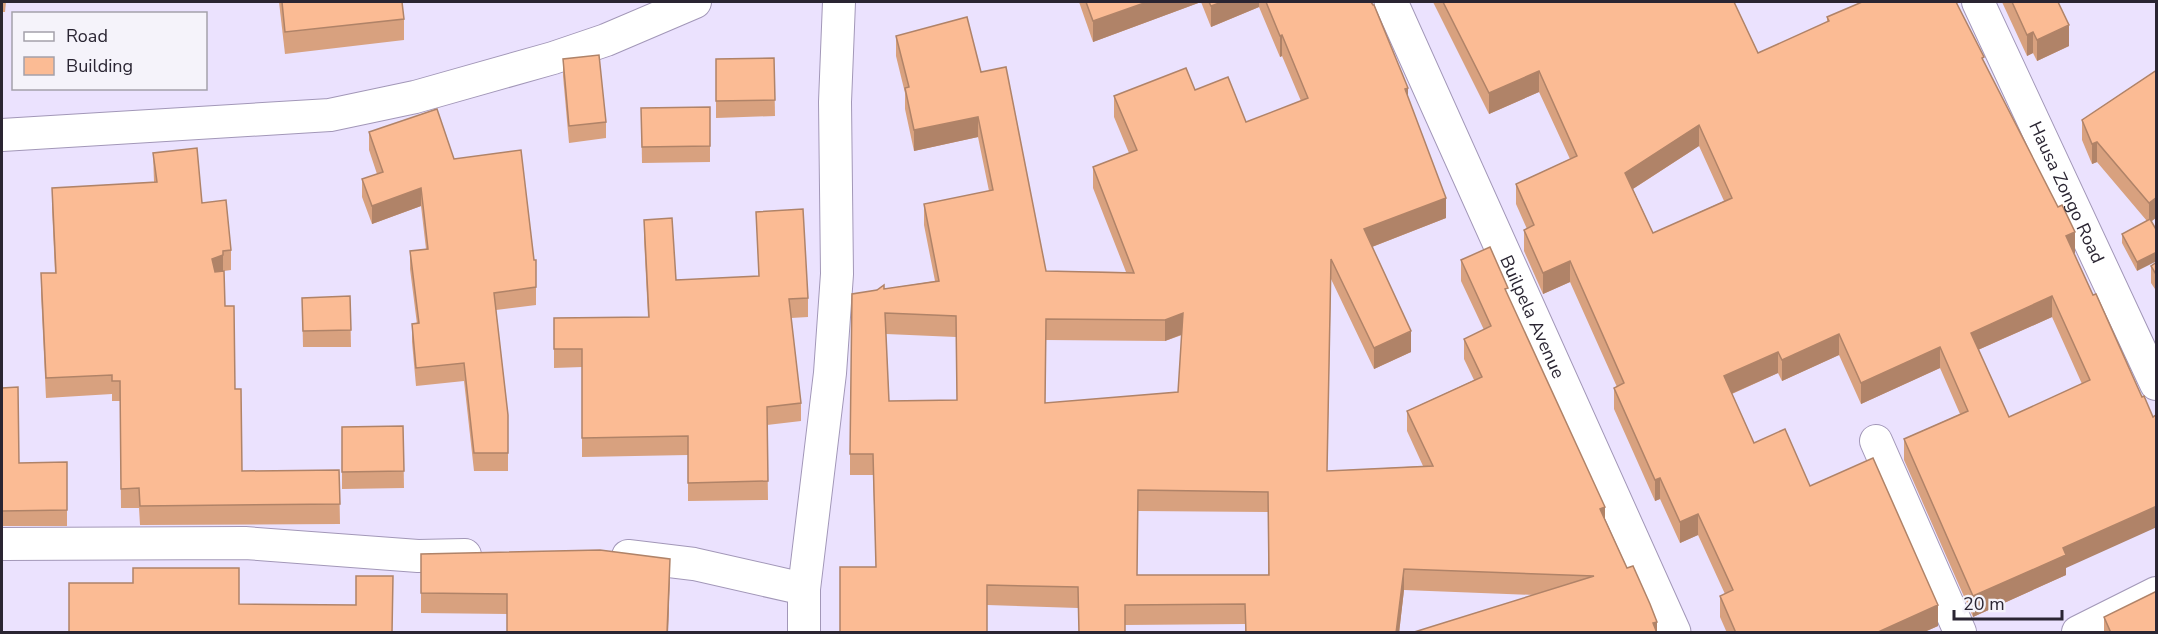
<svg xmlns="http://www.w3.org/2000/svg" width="2158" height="634" font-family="'Nunito Sans',sans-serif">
<rect width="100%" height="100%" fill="#ebe2fe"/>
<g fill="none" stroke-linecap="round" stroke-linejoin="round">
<g stroke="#a297b8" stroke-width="34">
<g id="minor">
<path id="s1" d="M1978 2 2156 384"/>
<path d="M2 135 330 115 415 97 553 58 606 40 695 2"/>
<path d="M1876 441 1960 632"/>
<path d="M2 544 245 543 418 556 465 555"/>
<path d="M628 556 694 564 804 589"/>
<path d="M804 632V589L830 373 837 274 835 102 839 2"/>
<path d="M2078 632 2156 593"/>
</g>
</g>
<g stroke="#a297b8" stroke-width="35">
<g id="tertiary">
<path id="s2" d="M1391 2 1674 632"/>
</g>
</g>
<use href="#minor" stroke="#fff" stroke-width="32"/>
<use href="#tertiary" stroke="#fff" stroke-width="33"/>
</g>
<g fill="#d8a17f" fill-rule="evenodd">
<path d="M2 2H6L5 12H2Z"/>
<path d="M279 2H402L404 19V40L285 54Z"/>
<path d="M1079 2H1371L1408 99 1446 218 1372 247 1411 352 1374 369 1331 279 1327 471 1423 466 1407 431V411L1474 380 1464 359V339L1484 330 1461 281V260L1508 296 1605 520 1627 568 1657 622V633L1534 595 1404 590 1399 633H1245V624L1125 625 1078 608 987 605 876 567 873 475H850V454L884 289 935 281 924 225V204L989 191 978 137 914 151 905 109V93L896 56V36L981 72 1046 271 1126 272 1093 188V167L1129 153 1114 117V96L1195 90 1246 122 1301 101 1282 56 1280 57 1259 7 1211 27 1201 2 1093 42ZM886 334 956 337 957 400 889 401ZM1182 335 1178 392 1045 403 1046 340 1165 341ZM1138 511 1268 512V575H1137Z"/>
<path d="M1433 2H1734L1758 53 1827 22V17L1984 61 2075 253H2074L2093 295 2142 397 2066 568V575L1973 617 1904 460V439L1960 414 1940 368 1861 404 1839 355 1782 381 1778 373 1732 394 1754 443 1810 486 1938 626 1922 633H1727L1720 617V596L1725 594 1698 535 1680 543 1660 499 1655 501 1614 409V388L1617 387 1570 282 1543 294 1524 251V230L1527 229 1516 204V184L1570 159 1539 92 1489 114ZM1699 146 1724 201 1653 233 1633 189ZM2052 317 2082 384 2009 417 1978 350Z"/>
<path d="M2002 2H2058L2069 46 2037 61 2033 53 2027 56Z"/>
<path d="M774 58 775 116 716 118V59Z"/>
<path d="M563 59 606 122V138L569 143 563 76Z"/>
<path d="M2157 70V217L2152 221 2137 271 2122 243V234L2147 221 2097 162 2092 164 2082 140V120Z"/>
<path d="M710 107V162L642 163 641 108Z"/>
<path d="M369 132 454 159 534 260H536V305L496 310 508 415V471H474L464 381 416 386 412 342V324H417L410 269V251L426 249 421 206 372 224 362 197V179L377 174 369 150Z"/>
<path d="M153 153 202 203 231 250V270L224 271 225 306 235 389 242 471 339 470 340 524 140 525 139 508H121L120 401H112V394L46 398 41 293V273H55L52 207V188L154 182Z"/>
<path d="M756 212 808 298V317L791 318 801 403V421L767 425 768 500 688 501V455L582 457V367L554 368V318L648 317 644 238V220L676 280 759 276Z"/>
<path d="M2157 262V292L2151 283V266Z"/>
<path d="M350 296 351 347H303L302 298Z"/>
<path d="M2 388 19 463 67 462V526H2Z"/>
<path d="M403 426 404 488 342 489V427Z"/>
<path d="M421 554 670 579 668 633H507V614L421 613Z"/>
<path d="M2104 617 2157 633H2104Z"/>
</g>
<g fill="#b08368">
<path d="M1147 2H1201L1093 42V21Z"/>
<path d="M1222 2H1259V7L1211 27V6Z"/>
<path d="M2069 25V46L2037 61V40Z"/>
<path d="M2033 32V53L2027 56V35Z"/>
<path d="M1282 35V56L1280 57V36Z"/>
<path d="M1539 71V92L1489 114V93Z"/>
<path d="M1408 88V108L1405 89Z"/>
<path d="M978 117V137L914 151V130Z"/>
<path d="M1699 125V146L1625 194V173Z"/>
<path d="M2097 142V162L2092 164V144Z"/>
<path d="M421 188V206L372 224V206Z"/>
<path d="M2157 197V217L2149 223V203Z"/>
<path d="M1446 198V218L1364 250V229Z"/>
<path d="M2075 232V253L2066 257V236Z"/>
<path d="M2157 252V261L2137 271V262Z"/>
<path d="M223 255V275L212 279V259Z"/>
<path d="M1570 261V282L1543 294V273Z"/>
<path d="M2052 296V317L1971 353V333Z"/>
<path d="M1183 313V334L1165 341V320Z"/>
<path d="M1411 331V352L1374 369V348Z"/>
<path d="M1839 334V355L1782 381V360Z"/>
<path d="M1940 347V368L1861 404V383Z"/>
<path d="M1778 352V373L1724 397V376Z"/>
<path d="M1660 478V499L1655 501V480Z"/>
<path d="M2157 506V527L2066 568V575L1973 617V596L2063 548Z"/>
<path d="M1605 507V527L1600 509Z"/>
<path d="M1698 514V535L1680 543V522Z"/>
<path d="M670 559 668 633H667Z"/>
<path d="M1404 569V590L1399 633H1396Z"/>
<path d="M1938 605V626L1922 633H1876Z"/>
<path d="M1657 622V633L1653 623Z"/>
</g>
<g fill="#fbbb94" stroke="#b08368" stroke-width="1.5" fill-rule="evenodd">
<path d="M282 2H402L404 19 285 32Z"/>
<path d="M1086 2H1147L1093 21Z"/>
<path d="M1209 2H1222L1211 6Z"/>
<path d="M1266 2H1371L1373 5H1374L1408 88 1405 89 1446 198 1364 229 1411 331 1374 348 1331 259 1327 471 1433 466 1407 411 1482 377 1464 339 1491 326 1461 260 1490 247 1508 288 1505 289 1605 507 1600 509 1627 568 1633 566 1650 604 1657 622 1653 623 1657 633H1411L1594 576 1404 569 1396 633H1246L1245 604 1125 605V633H1079L1078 587 987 585V633H840V567H876L873 454H850L852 294 877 290 884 285V289L939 281 924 204 993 190 978 117 914 130 905 88 909 87 896 36 967 17 981 72 1006 67 1046 271 1134 273 1093 167 1137 150 1114 96 1186 68 1195 90 1228 77 1246 122 1308 98 1282 35 1280 36ZM885 313 956 316 957 400 889 401ZM1183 313 1178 392 1045 403 1046 319 1165 320ZM1138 490 1268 492 1269 575H1137Z"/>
<path d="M1443 2H1734L1758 53 1829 21 1827 17 1862 2H1956L1984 57 1982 58 2058 207 2062 205 2075 232 2066 236 2093 295 2096 294 2142 397 2144 396 2153 417 2157 414V506L2063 548 2066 555 1973 596 1904 439 1968 411 1940 347 1861 383 1839 334 1782 360 1778 352 1724 376 1754 443 1785 429 1810 486 1873 458 1938 605 1876 633H1736L1720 596 1733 590 1698 514 1680 522 1660 478 1655 480 1614 388 1624 383 1570 261 1543 273 1524 230 1534 225 1516 184 1577 156 1539 71 1489 93ZM1699 125 1732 198 1653 233 1625 173ZM2052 296 2090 380 2009 417 1971 333Z"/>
<path d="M2012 2H2058L2069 25 2037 40 2033 32 2027 35Z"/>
<path d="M599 55 606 122 569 126 563 59Z"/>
<path d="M774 58 775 100 716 101V59Z"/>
<path d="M2157 70V197L2149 203 2097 142 2092 144 2082 120Z"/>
<path d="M710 107V146L642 147 641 108Z"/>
<path d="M437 109 454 159 521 150 534 260H536V287L494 293 508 415V453H474L464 363 416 368 412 324 419 323 410 251 428 249 421 188 372 206 362 179 383 172 369 132Z"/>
<path d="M197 148 202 203 226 200 231 250 223 251V255L212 259 215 272 224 271 225 306H234L235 389H241L242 471 339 470 340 504 140 506 139 488 121 489 120 381H112V375L46 378 41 273H56L52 188 157 182 153 153Z"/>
<path d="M803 209 808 298 789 299 801 403 767 407 768 481 688 483V436L582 438V349H554V318L649 317 644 220 672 218 676 280 759 276 756 212Z"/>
<path d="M2150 219 2157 231V252L2137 262 2122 234Z"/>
<path d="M2157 262V276L2151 266Z"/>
<path d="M350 296 351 330 303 331 302 298Z"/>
<path d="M18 387 19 463 67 462V510L2 511V388Z"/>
<path d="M403 426 404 471 342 472V427Z"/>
<path d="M600 550 670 559 667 633H507V594L421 593V554Z"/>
<path d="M133 568H239V604L356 605V576H393L392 633H69V583H133Z"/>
<path d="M2157 591V633H2111L2104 617Z"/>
</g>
<g text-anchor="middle" stroke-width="5" stroke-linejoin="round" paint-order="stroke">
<g font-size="18" fill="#2a2532" stroke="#f5f3fa">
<text dy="6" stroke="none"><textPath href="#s1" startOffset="210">Hausa Zongo Road</textPath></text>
<text dy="6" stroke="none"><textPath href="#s2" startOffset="345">Builpela Avenue</textPath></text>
</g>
</g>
<rect width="2158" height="634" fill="none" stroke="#2a2532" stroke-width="6"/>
<rect x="12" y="12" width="195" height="78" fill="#f5f3fa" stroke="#a4a1aa" stroke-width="1.5"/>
<rect x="24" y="32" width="30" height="9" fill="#ffffff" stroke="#a4a1aa" stroke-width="1.5"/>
<text x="66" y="42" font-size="18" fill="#2a2532">Road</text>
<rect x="24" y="57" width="30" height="18" fill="#fbbb94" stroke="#a4a1aa" stroke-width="1.5"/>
<text x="66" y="72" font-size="18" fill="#2a2532">Building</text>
<path d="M1954 610v9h108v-9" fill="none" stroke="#2a2532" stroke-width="3"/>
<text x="1963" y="610" font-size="18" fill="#2a2532" stroke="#f5f3fa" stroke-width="4.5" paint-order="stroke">20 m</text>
</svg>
